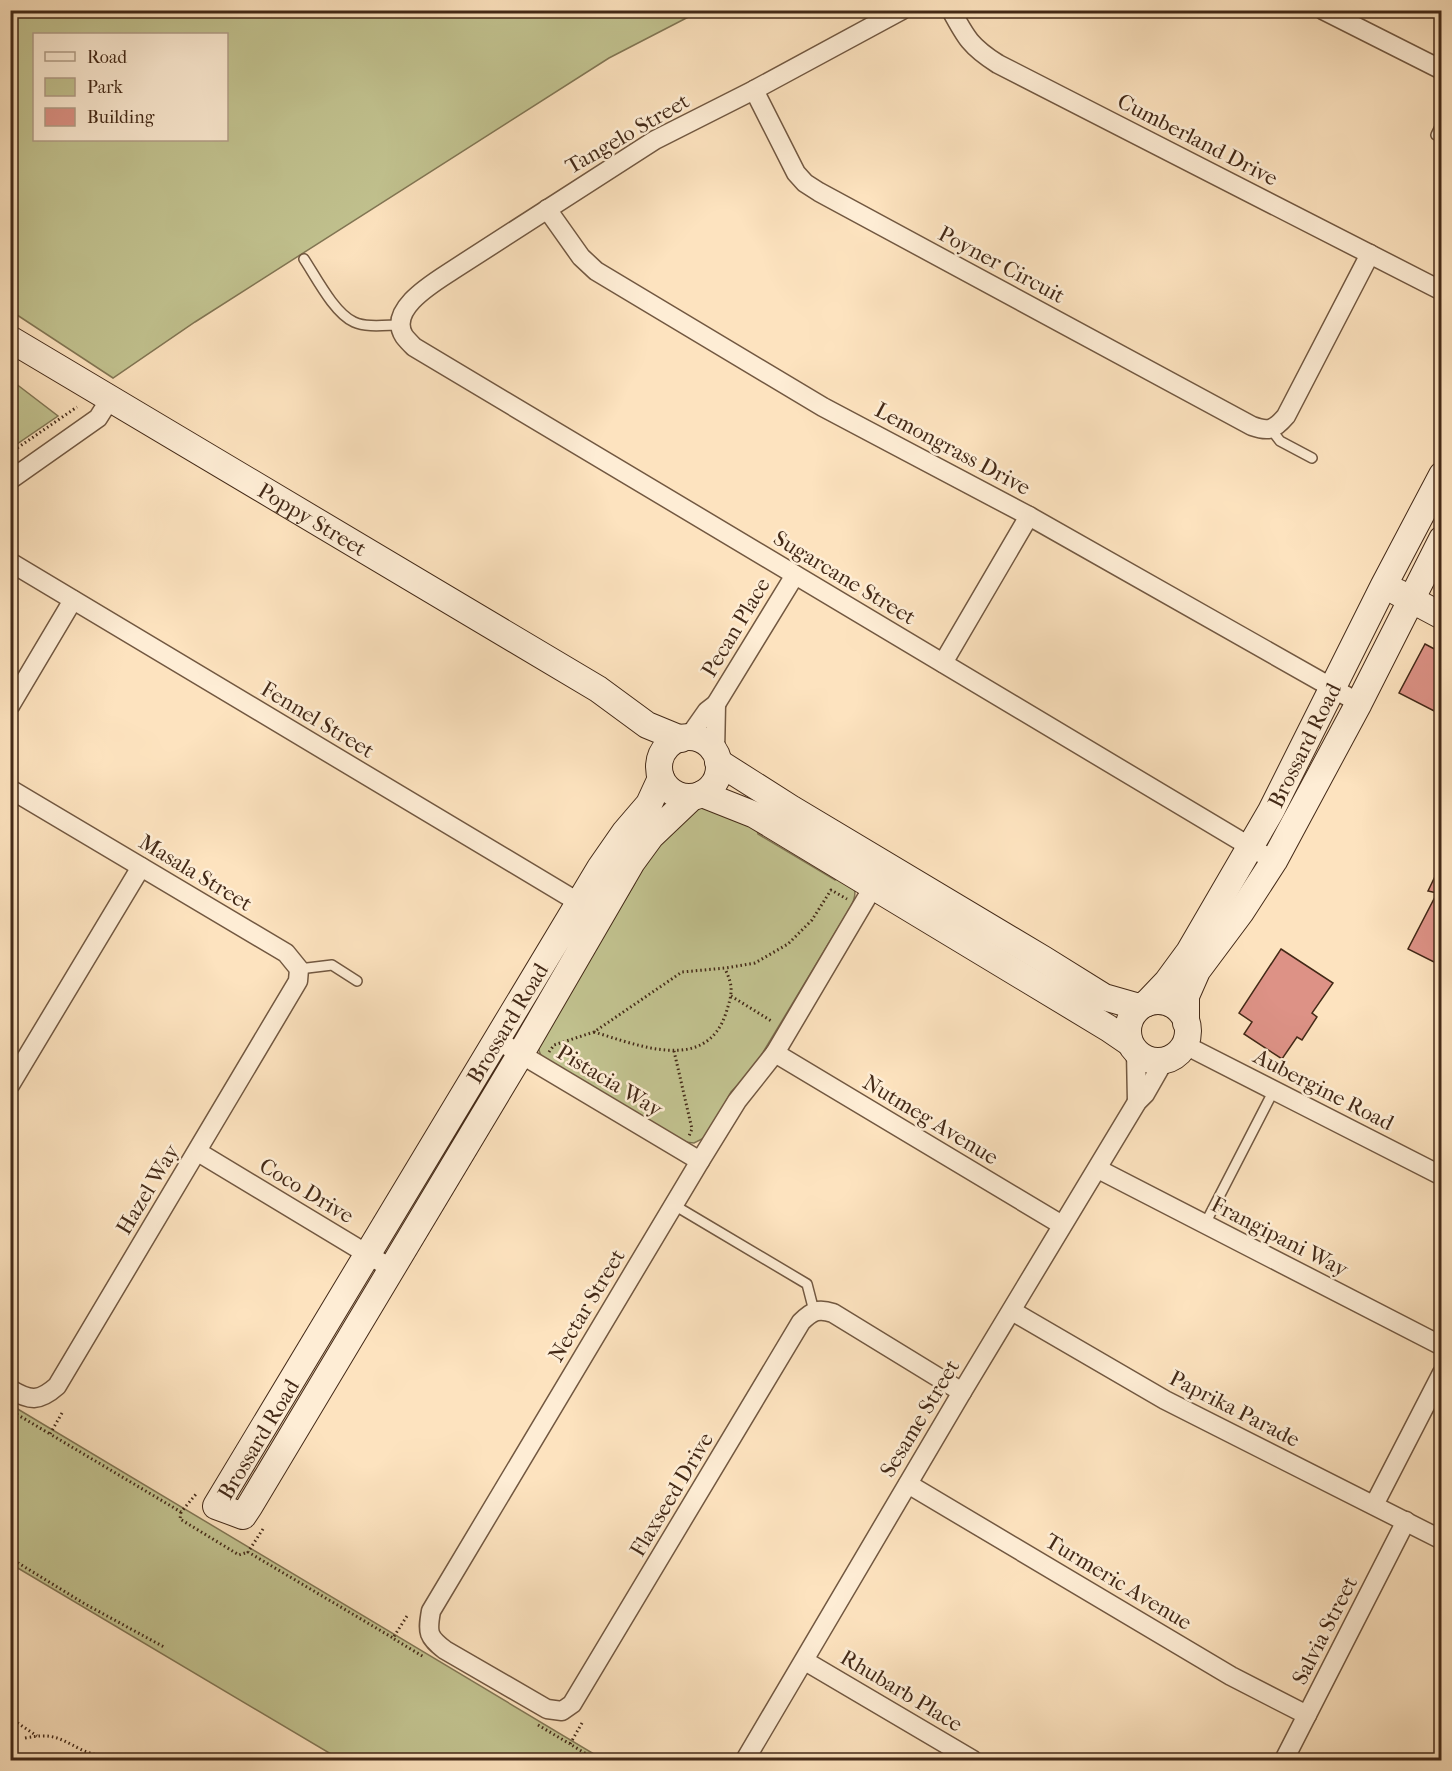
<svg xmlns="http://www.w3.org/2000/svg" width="1452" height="1771" font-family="'IM FELL French Canon',serif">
<rect width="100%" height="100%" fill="#fde3bf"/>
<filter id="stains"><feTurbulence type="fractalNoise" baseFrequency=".00333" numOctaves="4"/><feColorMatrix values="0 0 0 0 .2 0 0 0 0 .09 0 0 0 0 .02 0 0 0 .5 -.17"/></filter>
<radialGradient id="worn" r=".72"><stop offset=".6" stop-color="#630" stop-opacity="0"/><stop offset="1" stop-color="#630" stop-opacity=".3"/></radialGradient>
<g fill="#c2c390" stroke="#827654" stroke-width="1.5" fill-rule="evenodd">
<path d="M10 11 11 10 700 11 609 58 195 322 113 378 11 311ZM34 34H226V140H34Z"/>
<path d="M11 380 58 416 11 448Z"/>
<path d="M712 805 755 820 758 834 835 880 842 877C857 886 858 893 850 908L753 1069 731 1092 711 1130 704 1138 694 1143 685 1142 543 1059C534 1044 539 1041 549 1028L635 883 632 874 697 807Z"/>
<path d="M11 1405 604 1760H341L11 1564Z"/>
</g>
<g fill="#dd9286" stroke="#432917" stroke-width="1.5">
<path d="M1425 644 1442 653V715L1399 693Z"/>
<path d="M1442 862V966L1408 949 1437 893 1428 891Z"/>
<path d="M1281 949 1333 983 1312 1013 1317 1017 1302 1040 1297 1037 1282 1059 1244 1034 1252 1022 1239 1013Z"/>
</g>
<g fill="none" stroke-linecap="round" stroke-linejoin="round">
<g stroke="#725841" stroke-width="12">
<g id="lane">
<path d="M1436 135 1442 123"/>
<path d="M304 259C316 277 334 313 354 322 367 328 386 325 401 325"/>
<path d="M1271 429 1280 441 1312 458"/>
<path d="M299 969 332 965 357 981"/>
<path d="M674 1205 807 1284 814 1311"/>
<path d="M1205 1224 1274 1090"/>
</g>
</g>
<g stroke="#725841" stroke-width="21">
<g id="street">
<path d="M902 10 754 90 655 140 453 270C435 282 387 309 404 336 407 340 411 344 414 347L1274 861"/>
<path d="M951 10C966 38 971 47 998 64L1442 291"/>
<path d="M1323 10 1442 70"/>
<path d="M754 90 796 173 805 183 819 192 1252 426C1269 432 1274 430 1286 416L1370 254"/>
<path d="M547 209 581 257 596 271 823 407 1029 516 1359 703"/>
<path d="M10 480 98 418 110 399"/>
<path d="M10 562 588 908"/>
<path d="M943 663 1029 516"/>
<path d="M10 706 73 600"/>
<path d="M688 738 707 711 716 704 795 575"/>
<path d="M715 753 716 704"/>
<path d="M10 789 286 953 299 969 298 981 57 1386C39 1402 30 1401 10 1389"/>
<path d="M879 877 775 1053 737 1101 700 1161 431 1611C427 1633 428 1637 445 1650L547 1709 562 1711 572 1704 801 1322C812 1311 818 1308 833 1313L962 1392"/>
<path d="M497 1040 700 1161"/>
<path d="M1185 1045 1442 1176"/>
<path d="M1136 1051 1137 1102"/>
<path d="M775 1053 1062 1225"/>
<path d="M10 1085 141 867"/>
<path d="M198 1152 392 1269"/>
<path d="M1098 1169 1442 1346"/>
<path d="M1012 1311 1165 1400 1442 1540"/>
<path d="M908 1484 1231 1676 1307 1715"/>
<path d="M1374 1505 1442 1373"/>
<path d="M805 1661 973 1760"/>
<path d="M745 1760 962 1392 1137 1102 1145 1094 1165 1059"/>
<path d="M1284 1760 1406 1521"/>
</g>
</g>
<g stroke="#432917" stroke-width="28">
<g id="secondary">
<path id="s1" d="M10 339 598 689 647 725 681 739"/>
<path d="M1397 592 1442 616"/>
<circle cx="689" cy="767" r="30"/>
<path d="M718 762 792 809 1043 959 1104 997 1139 1007"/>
<path d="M661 778 649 804 625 832 600 868 216 1506 243 1516 249 1507 520 1055 632 862 651 836 692 797"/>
<path d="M702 794 755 815 1108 1028 1130 1043"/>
<circle cx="1158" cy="1031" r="30"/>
<path id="s2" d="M1147 1003 1167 982 1189 952 1271 811 1384 585 1442 475"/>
<path d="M1186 1023V996L1197 971 1241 912 1274 861 1359 703 1442 539"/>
</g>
</g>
<g stroke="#432917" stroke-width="3" stroke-dasharray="1.5 3" stroke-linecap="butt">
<path d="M10 453 77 407"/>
<path d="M731 996 773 1022"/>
<path d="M594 1032C638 1045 706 1074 726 1013 732 994 734 987 725 969"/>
<path d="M674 1051 692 1129 689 1136"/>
<path d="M549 1052 554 1045 594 1032 682 972 725 968 755 963 788 944 812 920 831 890 847 899"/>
<path d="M13 1412 50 1434"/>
<path d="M62 1413 50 1434 181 1512 197 1493"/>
<path d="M181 1512 180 1519 239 1555 248 1552"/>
<path d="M263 1529 248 1552 393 1638 407 1616"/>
<path d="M10 1558 85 1604 164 1647"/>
<path d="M394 1639 424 1657"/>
<path d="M10 1718 37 1736"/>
<path d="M582 1723 570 1744 596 1760"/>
<path d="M538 1725 570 1744"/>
<path d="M25 1738C52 1733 57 1737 80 1749 92 1755 106 1757 118 1760"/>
</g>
<use href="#lane" stroke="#feedd5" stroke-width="9"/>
<use href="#street" stroke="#feedd5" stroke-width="18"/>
<use href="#secondary" stroke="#feedd5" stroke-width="26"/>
</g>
<g text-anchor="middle" stroke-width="5" stroke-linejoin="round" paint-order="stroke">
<g font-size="22" fill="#432917" stroke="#feedd5">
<text transform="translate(627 133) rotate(-30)" y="8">Tangelo Street</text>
<text transform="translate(1198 139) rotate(27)" y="8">Cumberland Drive</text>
<text transform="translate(1002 264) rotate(28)" y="8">Poyner Circuit</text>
<text transform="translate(953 448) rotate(28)" y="8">Lemongrass Drive</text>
<text dy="8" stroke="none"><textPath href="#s1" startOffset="352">Poppy Street</textPath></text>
<text transform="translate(845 577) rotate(31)" y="8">Sugarcane Street</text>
<text transform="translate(735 627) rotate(-59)" y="8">Pecan Place</text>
<text transform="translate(318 719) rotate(31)" y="8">Fennel Street</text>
<text dy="8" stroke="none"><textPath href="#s2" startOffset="303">Brossard Road</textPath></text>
<text transform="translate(196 872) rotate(31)" y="8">Masala Street</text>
<text transform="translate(507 1023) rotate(-59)" y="8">Brossard Road</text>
<text transform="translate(610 1080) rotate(31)" y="8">Pistacia Way</text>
<text transform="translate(1324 1089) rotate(27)" y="8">Aubergine Road</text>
<text transform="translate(931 1119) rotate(31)" y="8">Nutmeg Avenue</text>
<text transform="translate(147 1189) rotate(-59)" y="8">Hazel Way</text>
<text transform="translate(307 1190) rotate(31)" y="8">Coco Drive</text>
<text transform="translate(1280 1236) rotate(27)" y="8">Frangipani Way</text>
<text transform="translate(586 1305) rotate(-59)" y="8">Nectar Street</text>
<text transform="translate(1235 1408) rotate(27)" y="8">Paprika Parade</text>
<text transform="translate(919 1418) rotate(-59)" y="8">Sesame Street</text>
<text transform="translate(258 1439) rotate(-59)" y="8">Brossard Road</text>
<text transform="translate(671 1494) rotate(-59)" y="8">Flaxseed Drive</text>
<text transform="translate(1119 1581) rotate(31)" y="8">Turmeric Avenue</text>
<text transform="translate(1324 1630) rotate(-63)" y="8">Salvia Street</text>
<text transform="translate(902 1690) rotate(31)" y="8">Rhubarb Place</text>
</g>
</g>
<rect width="1452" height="1771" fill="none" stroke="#fde3bf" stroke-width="36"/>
<rect x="12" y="12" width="1428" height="1747" fill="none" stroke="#432917" stroke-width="3"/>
<rect x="18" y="18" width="1416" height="1735" fill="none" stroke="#432917" stroke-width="1.5"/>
<rect x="33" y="33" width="195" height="108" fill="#feedd5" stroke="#b39f89" stroke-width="1.5"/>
<rect x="45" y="52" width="30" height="9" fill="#feedd5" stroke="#b39f89" stroke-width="1.5"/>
<text x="87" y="63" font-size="18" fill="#432917">Road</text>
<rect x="45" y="78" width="30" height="18" fill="#c2c390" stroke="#b39f89" stroke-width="1.5"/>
<text x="87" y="93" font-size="18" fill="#432917">Park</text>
<rect x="45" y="108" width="30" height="18" fill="#dd9286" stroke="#b39f89" stroke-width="1.5"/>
<text x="87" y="123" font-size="18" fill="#432917">Building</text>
<rect width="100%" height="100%" filter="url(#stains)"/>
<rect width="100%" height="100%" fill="url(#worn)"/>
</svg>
